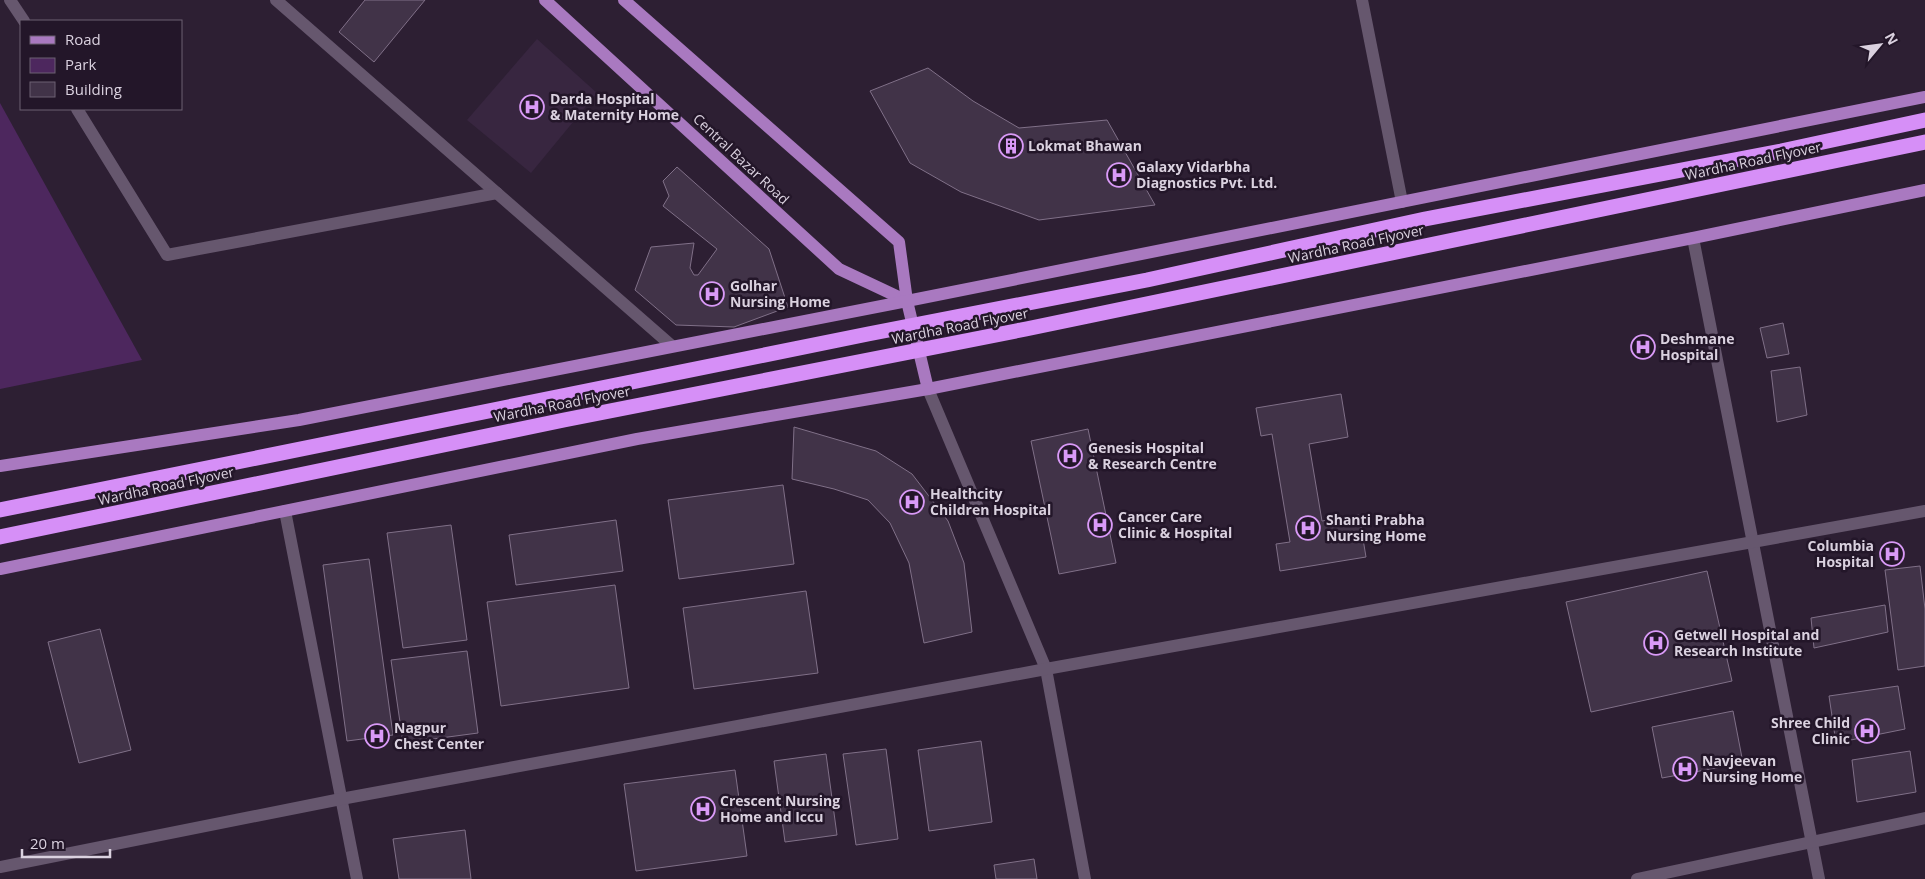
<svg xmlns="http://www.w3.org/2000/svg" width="1925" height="879" font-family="'Open Sans',sans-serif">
<rect width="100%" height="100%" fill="#2d1f33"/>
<path fill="#382640" d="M537 39 597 93 531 173 467 120Z"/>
<path fill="#4d275e" d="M0 103 142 360 0 389Z"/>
<g fill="#413348" stroke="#807088">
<path d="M365 0H425L374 62 339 32Z"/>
<path d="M928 68 973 101 1019 128 1107 120 1155 205 1039 220 961 192 910 163 870 91Z"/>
<path d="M677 167 769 249 788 307 734 327 676 325 635 290 651 247 694 243 690 268 694 275H698L717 249 663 206 669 196 663 181Z"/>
<path d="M1783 323 1789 354 1767 358 1760 328Z"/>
<path d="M1800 367 1807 415 1777 422 1771 371Z"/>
<path d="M1341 394 1348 437 1309 444 1322 521 1359 515 1366 557 1280 571 1276 544 1290 542 1272 434 1261 436 1256 408Z"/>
<path d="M794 427 876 451 912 474 948 521 964 563 972 632 924 643 909 563 890 523 868 500 834 489 792 479Z"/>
<path d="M1088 429 1116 563 1059 574 1031 441Z"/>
<path d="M783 485 794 564 679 579 668 500Z"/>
<path d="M616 520 623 571 516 585 509 535Z"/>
<path d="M451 525 467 640 403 648 387 533Z"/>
<path d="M369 559 393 735 347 741 323 565Z"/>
<path d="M1920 566 1925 609V666L1898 670 1885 570Z"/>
<path d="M1707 571 1732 681 1591 712 1566 602Z"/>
<path d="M615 585 629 688 501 706 487 602Z"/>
<path d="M806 591 818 673 694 689 683 608Z"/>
<path d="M1885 605 1888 632 1814 648 1811 618Z"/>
<path d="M100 629 131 750 79 763 48 642Z"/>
<path d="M467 651 478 733 403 743 391 660Z"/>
<path d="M1898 686 1905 729 1836 743 1829 696Z"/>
<path d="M1733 711 1743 763 1662 778 1652 727Z"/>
<path d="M981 741 992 822 929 831 918 750Z"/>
<path d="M886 749 898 839 856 845 843 754Z"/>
<path d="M1910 751 1916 792 1857 802 1852 760Z"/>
<path d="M826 754 837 835 785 842 774 761Z"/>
<path d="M735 770 747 856 636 871 624 784Z"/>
<path d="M465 830 471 879H399L393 839Z"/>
<path d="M1034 859 1037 879H996L994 865Z"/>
</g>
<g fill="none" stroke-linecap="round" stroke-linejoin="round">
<g stroke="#66576e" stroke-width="12">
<path d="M10 0 24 21"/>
<path d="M276 0 672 346"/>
<path d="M1362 0 1402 202"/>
<path d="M77 109 167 255 497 193"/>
<path d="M1693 238 1819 879"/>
<path d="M928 389 1046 669 1085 879"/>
<path d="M285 511 357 879"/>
<path d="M0 867 341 799 1046 669 1925 511"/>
<path d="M1637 879 1925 818"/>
</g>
<g stroke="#a979c0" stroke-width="12">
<path d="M545 0 839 269 907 301"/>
<path d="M624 0 899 242 907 301 928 389"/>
<path d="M0 466 299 420 907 301 1925 97"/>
<path d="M0 569 637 439 928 389 1693 238 1925 190"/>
</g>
<g stroke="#d68ff7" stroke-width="15">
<path d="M0 510 868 334 1147 280 1425 219 1781 151 1925 120"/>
<path d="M0 537 564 420 1026 329 1925 142"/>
</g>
</g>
<defs>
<g id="hospital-ring" transform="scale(1.25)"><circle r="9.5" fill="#231629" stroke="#d99af7" stroke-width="1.5"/><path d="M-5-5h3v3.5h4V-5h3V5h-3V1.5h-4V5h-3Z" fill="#d99af7"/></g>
<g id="building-ring" transform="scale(1.25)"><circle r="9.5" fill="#231629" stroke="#d99af7" stroke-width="1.5"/><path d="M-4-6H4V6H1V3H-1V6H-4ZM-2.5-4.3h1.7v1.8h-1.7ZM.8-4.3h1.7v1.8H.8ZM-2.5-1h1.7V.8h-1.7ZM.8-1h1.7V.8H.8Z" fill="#d99af7"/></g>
</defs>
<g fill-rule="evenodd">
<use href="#hospital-ring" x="532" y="107"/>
<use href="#building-ring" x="1011" y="146"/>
<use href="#hospital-ring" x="1119" y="175"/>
<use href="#hospital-ring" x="712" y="294"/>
<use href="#hospital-ring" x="1643" y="347"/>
<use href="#hospital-ring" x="1070" y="456"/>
<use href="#hospital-ring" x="912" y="502"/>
<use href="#hospital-ring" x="1100" y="525"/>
<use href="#hospital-ring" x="1308" y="528"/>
<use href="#hospital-ring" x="1892" y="554"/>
<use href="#hospital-ring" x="1656" y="643"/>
<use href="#hospital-ring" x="1867" y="731"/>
<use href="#hospital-ring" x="377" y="736"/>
<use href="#hospital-ring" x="1685" y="769"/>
<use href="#hospital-ring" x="703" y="809"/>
</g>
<g text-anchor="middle" stroke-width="5" stroke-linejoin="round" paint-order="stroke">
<g font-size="14" font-weight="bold" fill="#dad1df" stroke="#231629" text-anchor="start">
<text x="550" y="104">Darda Hospital<tspan x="550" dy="16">&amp; Maternity Home</tspan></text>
<text x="1028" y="151">Lokmat Bhawan</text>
<text x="1136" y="172">Galaxy Vidarbha<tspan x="1136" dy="16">Diagnostics Pvt. Ltd.</tspan></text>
<text x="730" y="291">Golhar<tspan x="730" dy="16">Nursing Home</tspan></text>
<text x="1660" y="344">Deshmane<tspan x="1660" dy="16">Hospital</tspan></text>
<text x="1088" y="453">Genesis Hospital<tspan x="1088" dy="16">&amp; Research Centre</tspan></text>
<text x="930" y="499">Healthcity<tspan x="930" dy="16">Children Hospital</tspan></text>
<text x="1118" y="522">Cancer Care<tspan x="1118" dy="16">Clinic &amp; Hospital</tspan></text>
<text x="1326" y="525">Shanti Prabha<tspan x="1326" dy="16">Nursing Home</tspan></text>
<text x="1874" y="551" text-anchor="end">Columbia<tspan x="1874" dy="16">Hospital</tspan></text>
<text x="1674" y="640">Getwell Hospital and<tspan x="1674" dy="16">Research Institute</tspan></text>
<text x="1850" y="728" text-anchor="end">Shree Child<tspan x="1850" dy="16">Clinic</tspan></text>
<text x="394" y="733">Nagpur<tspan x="394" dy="16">Chest Center</tspan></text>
<text x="1702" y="766">Navjeevan<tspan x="1702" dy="16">Nursing Home</tspan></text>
<text x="720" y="806">Crescent Nursing<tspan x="720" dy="16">Home and Iccu</tspan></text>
</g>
<g font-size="14" fill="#dad1df" stroke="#231629">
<text transform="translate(741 159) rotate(43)" y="5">Central Bazar Road</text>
<text transform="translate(1753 161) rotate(-12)" y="5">Wardha Road Flyover</text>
<text transform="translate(1356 244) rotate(-12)" y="5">Wardha Road Flyover</text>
<text transform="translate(960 326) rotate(-11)" y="5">Wardha Road Flyover</text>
<text transform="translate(562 404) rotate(-11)" y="5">Wardha Road Flyover</text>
<text transform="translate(166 486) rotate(-12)" y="5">Wardha Road Flyover</text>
</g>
</g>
<rect x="20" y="20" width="162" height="90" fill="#231629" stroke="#6c6172"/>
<rect x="30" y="36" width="25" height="8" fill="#a979c0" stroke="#6c6172"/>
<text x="65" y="45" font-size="15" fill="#dad1df">Road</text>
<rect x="30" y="58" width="25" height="15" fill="#4d275e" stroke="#6c6172"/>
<text x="65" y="70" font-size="15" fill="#dad1df">Park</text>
<rect x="30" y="82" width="25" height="15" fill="#413348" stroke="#6c6172"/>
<text x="65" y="95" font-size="15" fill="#dad1df">Building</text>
<g transform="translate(1880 45) rotate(61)" stroke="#231629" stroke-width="4" paint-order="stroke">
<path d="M0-4L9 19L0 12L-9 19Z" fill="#dad1df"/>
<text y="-8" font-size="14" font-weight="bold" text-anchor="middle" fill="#dad1df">N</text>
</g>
<path d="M22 849v8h88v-8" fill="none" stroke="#dad1df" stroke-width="2.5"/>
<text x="30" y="849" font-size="15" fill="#dad1df" stroke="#231629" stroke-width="4" paint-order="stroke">20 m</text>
</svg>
